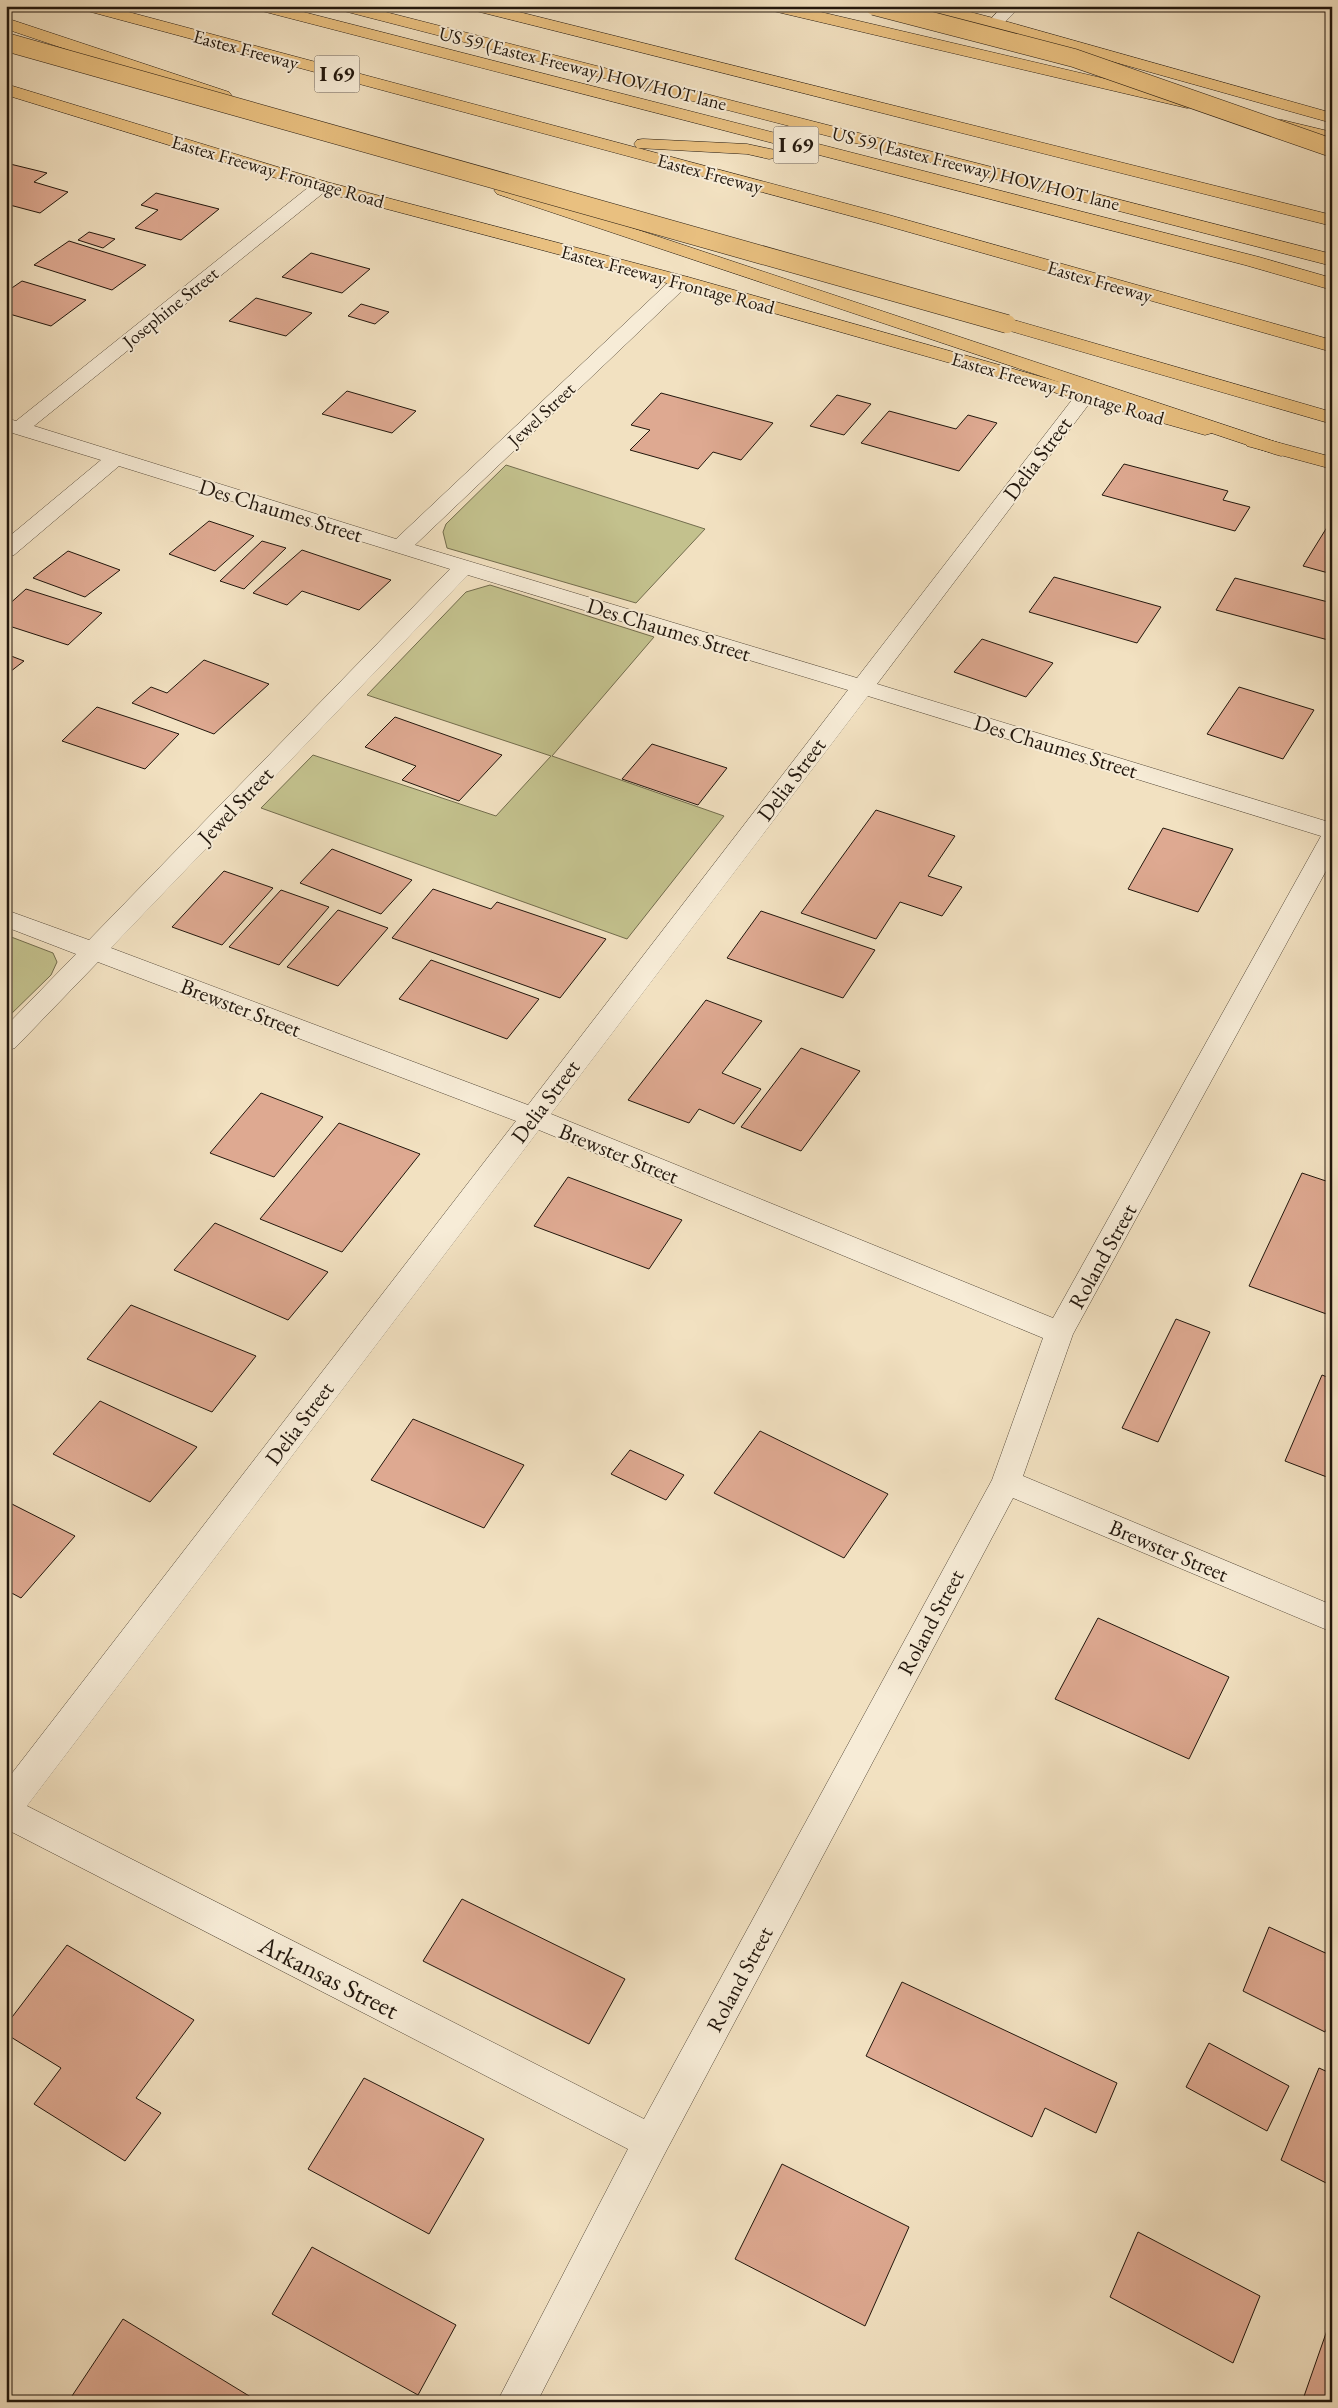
<svg xmlns="http://www.w3.org/2000/svg" width="1338" height="2408" font-family="'EB Garamond',serif">
<rect width="100%" height="100%" fill="#f2e1c1"/>
<filter id="stains"><feTurbulence type="fractalNoise" baseFrequency=".004" numOctaves="4"/><feColorMatrix values="0 0 0 0 .2 0 0 0 0 .09 0 0 0 0 .02 0 0 0 .5 -.17"/></filter>
<radialGradient id="worn" r=".72"><stop offset=".6" stop-color="#630" stop-opacity="0"/><stop offset="1" stop-color="#630" stop-opacity=".3"/></radialGradient>
<g fill="#c3c18d" stroke="#726c4d">
<path d="M506 465 705 529 636 603 447 548 443 532 446 524Z"/>
<path d="M490 585 654 637 552 756 724 816 627 939 261 808 313 755 496 816 551 756 367 695 466 592Z"/>
<path d="M6 935 53 953 57 962 51 975 6 1019Z"/>
</g>
<g fill="#dea991" stroke="#22170d">
<path d="M6 163 47 173 34 182 68 192 40 213 6 204Z"/>
<path d="M156 193 219 209 181 240 135 228 158 210 141 205Z"/>
<path d="M89 232 115 239 103 248 78 240Z"/>
<path d="M69 241 146 265 112 290 34 265Z"/>
<path d="M311 253 370 269 342 293 282 277Z"/>
<path d="M22 281 86 300 51 326 6 313V292Z"/>
<path d="M256 298 312 313 286 336 229 321Z"/>
<path d="M361 304 389 312 375 324 348 316Z"/>
<path d="M347 391 416 411 392 433 322 414Z"/>
<path d="M661 393 773 423 741 460 713 452 698 469 630 450 650 430 631 425Z"/>
<path d="M837 395 871 404 844 435 810 426Z"/>
<path d="M889 411 956 429 968 415 997 423 959 471 861 443Z"/>
<path d="M1124 464 1228 491 1223 500 1250 507 1235 531 1102 495Z"/>
<path d="M209 521 254 536 215 571 169 554Z"/>
<path d="M1329 524 1332 525V574L1303 566Z"/>
<path d="M262 541 286 548 244 589 220 581Z"/>
<path d="M302 550 391 580 359 610 302 591 287 605 253 593Z"/>
<path d="M68 551 120 570 85 597 33 578Z"/>
<path d="M1054 577 1161 607 1137 643 1029 612Z"/>
<path d="M1235 578 1332 603V641L1216 610Z"/>
<path d="M26 589 102 613 68 645 6 625V607Z"/>
<path d="M982 639 1053 663 1026 697 954 672Z"/>
<path d="M6 654 24 661 6 675Z"/>
<path d="M204 660 269 684 214 734 132 703 151 687 167 693Z"/>
<path d="M1239 687 1314 710 1283 759 1207 734Z"/>
<path d="M97 707 179 734 145 769 62 741Z"/>
<path d="M395 717 502 755 459 801 402 780 416 766 365 747Z"/>
<path d="M652 744 727 768 698 805 622 779Z"/>
<path d="M876 810 955 836 928 876 962 887 942 916 900 902 876 939 801 913Z"/>
<path d="M1163 828 1233 849 1198 912 1128 889Z"/>
<path d="M332 849 412 880 381 914 300 883Z"/>
<path d="M224 871 273 888 222 945 172 927Z"/>
<path d="M433 889 491 909 497 902 606 939 560 998 392 938Z"/>
<path d="M281 890 329 907 279 965 229 947Z"/>
<path d="M338 910 388 928 338 986 287 967Z"/>
<path d="M761 911 875 950 843 998 727 958Z"/>
<path d="M431 960 539 999 507 1039 399 999Z"/>
<path d="M706 1000 762 1021 722 1073 761 1089 734 1124 699 1109 689 1123 628 1100Z"/>
<path d="M801 1048 860 1071 801 1151 741 1127Z"/>
<path d="M261 1093 323 1117 274 1177 210 1153Z"/>
<path d="M339 1123 420 1154 342 1252 260 1219Z"/>
<path d="M1302 1173 1332 1183V1316L1249 1286Z"/>
<path d="M568 1177 682 1220 649 1269 534 1226Z"/>
<path d="M215 1223 328 1272 288 1320 174 1270Z"/>
<path d="M131 1305 256 1356 212 1412 87 1359Z"/>
<path d="M1176 1319 1210 1332 1158 1442 1122 1428Z"/>
<path d="M1322 1375 1332 1379V1479L1285 1461Z"/>
<path d="M100 1401 197 1447 150 1502 53 1454Z"/>
<path d="M413 1419 524 1465 484 1528 371 1480Z"/>
<path d="M760 1431 888 1494 844 1558 714 1493Z"/>
<path d="M630 1450 684 1475 666 1500 611 1474Z"/>
<path d="M6 1501 75 1536 21 1598 6 1590Z"/>
<path d="M1098 1618 1229 1677 1189 1759 1055 1699Z"/>
<path d="M462 1899 625 1979 589 2044 423 1961Z"/>
<path d="M1269 1927 1332 1956V2017L1325 2032 1243 1991Z"/>
<path d="M67 1945 194 2020 136 2098 161 2113 125 2161 34 2104 61 2068 6 2034V2025Z"/>
<path d="M902 1982 1117 2083 1096 2133 1045 2108 1032 2137 866 2056Z"/>
<path d="M1209 2043 1289 2086 1267 2131 1186 2087Z"/>
<path d="M1319 2068 1332 2074V2186L1281 2160Z"/>
<path d="M364 2078 484 2139 429 2234 308 2169Z"/>
<path d="M782 2164 909 2227 865 2326 735 2259Z"/>
<path d="M1138 2232 1260 2296 1233 2363 1110 2297Z"/>
<path d="M312 2247 456 2325 418 2395 272 2314Z"/>
<path d="M1332 2316V2402H1302Z"/>
<path d="M123 2319 259 2402H68Z"/>
</g>
<g fill="none" stroke-linecap="round" stroke-linejoin="round">
<g stroke="#564a3a" stroke-width="1">
<g id="minor">
<path d="M1003 6H1021L1001 26H989L987 23Z"/>
<path d="M321 181 327 182 330 186 327 190 34 426 396 539 674 277H688L690 281 688 285 415 545 857 678 1078 392 1085 390 1092 392 1095 396 1092 400 877 684 1332 823V860L1073 1334 1023 1476 1332 1605V1632L1013 1498 664 2155 537 2402H497L628 2149 6 1829V1781L516 1121 98 962 15 1048 6 1051V1026L76 954 6 927V910L89 940 450 569 119 466 14 555 6 556V539L101 460 6 431V418L16 421 315 182ZM468 575 848 690 528 1105 111 948ZM868 696 1321 836 1053 1318 551 1114ZM539 1130 1043 1338 992 1480 644 2119 27 1806Z"/>
</g>
</g>
<g stroke="#22170d" stroke-width="1">
<g id="major">
<path d="M918 6H947L1001 20 1332 113V123L989 27 920 9Z"/>
<path d="M6 84 327 182 688 277 1212 425 1215 429 1212 433 1205 435 1198 433 674 285 315 190 6 95Z"/>
<path d="M1254 436 1332 457V469L1247 446 1244 442 1247 438Z"/>
</g>
</g>
<g stroke="#22170d" stroke-width="1">
<g id="highway">
<path d="M78 6H106L889 215 1332 340V352L877 223 80 9Z"/>
<path d="M252 6H280L1259 257 1332 278V290L1245 265 254 9Z"/>
<path d="M334 6H362L1332 254V266L336 9Z"/>
<path d="M466 6H495L1332 215V226L468 9Z"/>
<path d="M765 6H795L1187 98 1193 99 1196 103 1193 107 1187 108 773 11Z"/>
<path d="M6 18 229 92 232 96 229 100H217L6 29Z"/>
<path d="M1282 120 1332 132V142L1276 129 1273 125 1276 121Z"/>
<path d="M643 139 747 144 775 150 778 154 775 158 769 159 747 154 637 148 634 144 637 140Z"/>
<path d="M503 185 1288 446 1291 450 1288 454 1281 456 1274 454 497 194 494 190 497 186Z"/>
<path d="M1007 318 1332 412V424L1000 328 997 324 1000 320Z"/>
</g>
</g>
<use href="#minor" fill="#f7ecd7" fill-rule="evenodd"/>
<use href="#major" fill="#e9c080" fill-rule="evenodd"/>
<use href="#highway" fill="#e9c080" fill-rule="evenodd"/>
<g stroke="#22170d" stroke-width="19" stroke-linecap="butt">
<g id="highway-bridge">
<path d="M874 6 1074 58 1332 148"/>
<path d="M6 42 1007 324"/>
</g>
</g>
<use href="#highway-bridge" stroke="#e9c080" stroke-width="18"/>
</g>
<g text-anchor="middle" stroke-width="4" stroke-linejoin="round" paint-order="stroke">
<g font-size="19" fill="#22170d" stroke="#f7ecd7">
<text transform="translate(246 49) rotate(15)" y="7">Eastex Freeway</text>
<text transform="translate(583 68) rotate(14)" y="7">US 59 (Eastex Freeway) HOV/HOT lane</text>
<text transform="translate(976 168) rotate(14)" y="7">US 59 (Eastex Freeway) HOV/HOT lane</text>
<text transform="translate(278 171) rotate(16)" y="7">Eastex Freeway Frontage Road</text>
<text transform="translate(710 173) rotate(15)" y="7">Eastex Freeway</text>
<text transform="translate(668 279) rotate(15)" y="7">Eastex Freeway Frontage Road</text>
<text transform="translate(1100 281) rotate(16)" y="7">Eastex Freeway</text>
<text transform="translate(170 307) rotate(-39)" y="7">Josephine Street</text>
<text transform="translate(1058 388) rotate(16)" y="7">Eastex Freeway Frontage Road</text>
<text transform="translate(541 414) rotate(-43)" y="7">Jewel Street</text>
</g>
<g fill="#f7ecd7" stroke="#62574a" stroke-width="1">
<rect x="314.5" y="55.5" width="45" height="37" rx="4"/>
<rect x="773.5" y="126.5" width="45" height="37" rx="4"/>
</g>
<g font-size="21" font-weight="bold" fill="#22170d">
<text x="337" y="81">I 69</text>
<text x="796" y="152">I 69</text>
</g>
<g font-size="22" fill="#22170d" stroke="#f7ecd7">
<text transform="translate(1037 458) rotate(-53)" y="8">Delia Street</text>
<text transform="translate(281 510) rotate(17)" y="8">Des Chaumes Street</text>
<text transform="translate(669 629) rotate(17)" y="8">Des Chaumes Street</text>
<text transform="translate(1056 746) rotate(17)" y="8">Des Chaumes Street</text>
<text transform="translate(791 779) rotate(-53)" y="8">Delia Street</text>
<text transform="translate(235 805) rotate(-46)" y="8">Jewel Street</text>
<text transform="translate(241 1007) rotate(21)" y="8">Brewster Street</text>
<text transform="translate(545 1101) rotate(-53)" y="8">Delia Street</text>
<text transform="translate(619 1153) rotate(22)" y="8">Brewster Street</text>
<text transform="translate(1102 1256) rotate(-61)" y="8">Roland Street</text>
<text transform="translate(299 1423) rotate(-53)" y="8">Delia Street</text>
<text transform="translate(1169 1550) rotate(23)" y="8">Brewster Street</text>
<text transform="translate(930 1622) rotate(-62)" y="8">Roland Street</text>
<text transform="translate(739 1979) rotate(-62)" y="8">Roland Street</text>
</g>
<g font-size="26" fill="#22170d" stroke="#f7ecd7">
<text transform="translate(329 1977) rotate(27)" y="9">Arkansas Street</text>
</g>
</g>
<rect width="1338" height="2408" fill="none" stroke="#f2e1c1" stroke-width="25"/>
<rect x="8" y="8" width="1323" height="2393" fill="none" stroke="#22170d" stroke-width="2.5"/>
<rect x="12" y="12" width="1313" height="2383" fill="none" stroke="#22170d"/>
<rect width="100%" height="100%" filter="url(#stains)"/>
<rect width="100%" height="100%" fill="url(#worn)"/>
</svg>
